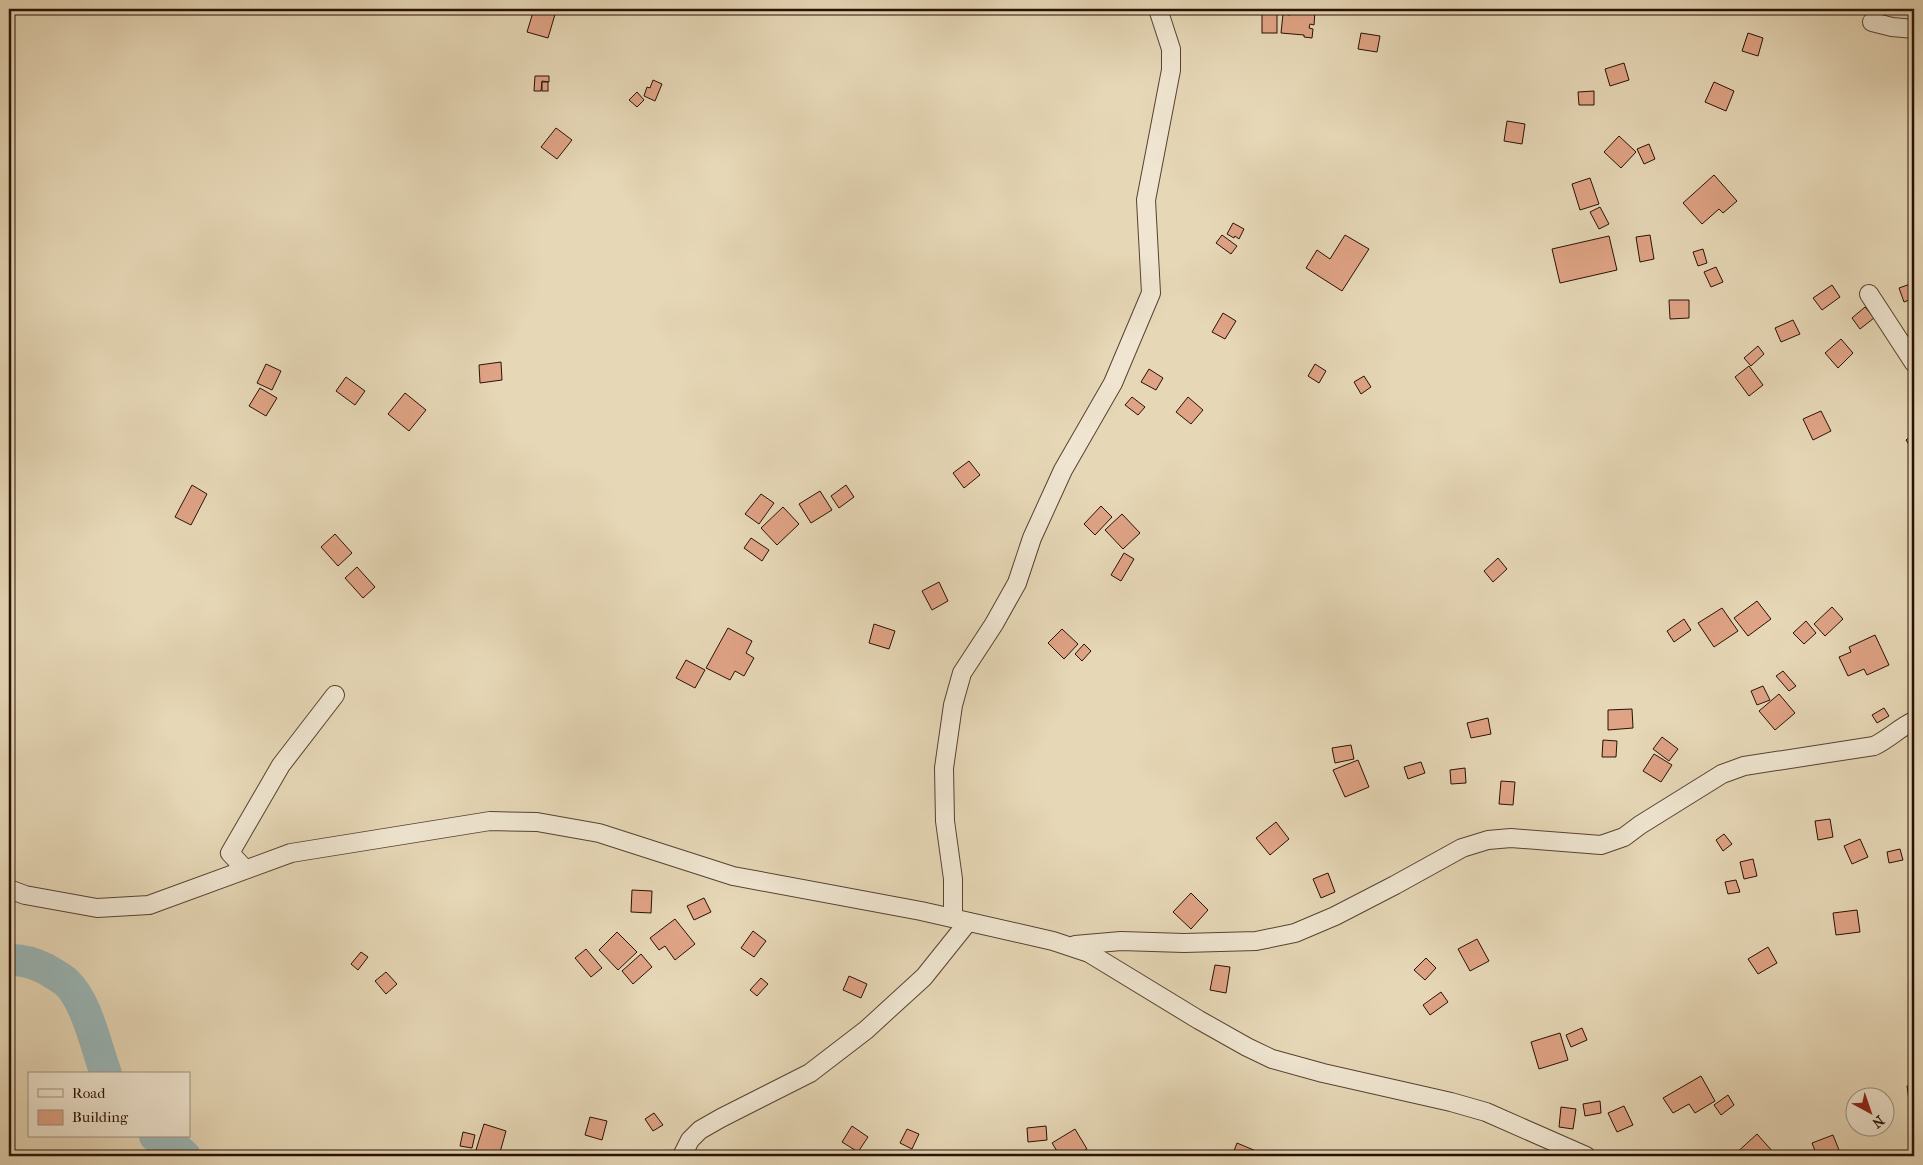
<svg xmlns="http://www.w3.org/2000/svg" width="1923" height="1165" font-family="'IM FELL French Canon',serif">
<rect width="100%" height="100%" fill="#e6d7b6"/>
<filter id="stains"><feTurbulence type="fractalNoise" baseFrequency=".004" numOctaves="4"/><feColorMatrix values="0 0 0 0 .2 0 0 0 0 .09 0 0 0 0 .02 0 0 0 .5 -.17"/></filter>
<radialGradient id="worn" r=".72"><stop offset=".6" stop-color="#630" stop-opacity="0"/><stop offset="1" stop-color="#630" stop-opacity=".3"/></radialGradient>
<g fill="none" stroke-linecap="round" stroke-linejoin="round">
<g stroke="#9ab7b8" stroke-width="32">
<path d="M9 960C23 959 34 963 46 969 52 973 60 977 66 982 87 1001 96 1047 106 1074"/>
<path d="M155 1136 174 1146 185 1156"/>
</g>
</g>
<g fill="#dfa385" stroke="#291104">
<path d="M534 9H549L556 11 548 38 527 32Z"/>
<rect x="1263" y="9" width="9" height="4"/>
<rect x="1273" y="9" width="16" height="3"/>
<path d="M1291 9 1315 11 1314 25 1310 24 1309 28 1313 29 1312 38 1304 37V35L1281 33 1283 14 1290 15Z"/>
<rect x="1262" y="14" width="15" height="19"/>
<path d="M1361 33 1380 36 1377 52 1358 49Z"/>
<path d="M1748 33 1763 38 1758 56 1742 51Z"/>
<path d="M1624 63 1629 80 1610 86 1605 69Z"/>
<path d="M535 76H549V82L542 81 541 91H534Z"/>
<path d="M653 80 662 84 655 101 644 96 647 87 650 88Z"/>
<rect x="542" y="82" width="6" height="9"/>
<path d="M1714 82 1734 91 1726 111 1705 102Z"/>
<path d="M1594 91V105H1579L1578 92Z"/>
<path d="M637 92 644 100 637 107 629 100Z"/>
<path d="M1507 121 1525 124 1522 144 1504 141Z"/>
<path d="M556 128 572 140 557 159 541 147Z"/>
<path d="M1619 136 1636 152 1621 168 1604 152Z"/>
<path d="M1649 144 1655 159 1644 164 1637 149Z"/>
<path d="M1714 175 1737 201 1723 213 1719 209 1702 224 1683 203Z"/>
<path d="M1590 178 1599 204 1580 210 1572 184Z"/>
<path d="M1600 207 1609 224 1599 229 1590 212Z"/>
<path d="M1233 223 1244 229 1239 239 1235 236 1234 238 1227 234Z"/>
<path d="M1222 235 1237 246 1231 254 1216 243Z"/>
<path d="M1345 235 1369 249 1342 291 1306 268 1317 250 1330 259Z"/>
<path d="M1650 235 1654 259 1640 262 1636 237Z"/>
<path d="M1609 236 1617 270 1560 283 1552 249Z"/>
<path d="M1703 249 1707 263 1698 266 1693 252Z"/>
<path d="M1716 267 1723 282 1711 287 1704 272Z"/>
<path d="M1913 283 1914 298 1904 302 1899 288Z"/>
<path d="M1832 285 1840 297 1822 310 1813 298Z"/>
<path d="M1669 300H1689V318L1670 319Z"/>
<path d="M1865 307 1874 318 1860 329 1852 318Z"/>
<path d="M1223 313 1236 321 1225 339 1212 332Z"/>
<path d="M1793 320 1800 334 1781 342 1775 328Z"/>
<path d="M1841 339 1853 353 1838 368 1825 353Z"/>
<path d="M1758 346 1764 354 1751 366 1744 358Z"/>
<path d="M501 362 502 380 480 383 479 365Z"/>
<path d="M266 364 281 371 272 390 257 383Z"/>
<path d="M1315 364 1326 371 1319 383 1308 376Z"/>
<path d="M1749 366 1763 385 1749 396 1735 377Z"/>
<path d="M1149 369 1163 378 1156 390 1141 382Z"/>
<path d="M1364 376 1371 387 1361 394 1354 382Z"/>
<path d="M346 377 365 391 355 405 336 391Z"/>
<path d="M260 388 277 398 266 416 249 406Z"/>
<path d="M405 393 426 410 409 431 388 414Z"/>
<path d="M1132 397 1145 407 1138 415 1125 405Z"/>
<path d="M1188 397 1203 410 1191 424 1176 412Z"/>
<path d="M1821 411 1831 431 1813 440 1803 419Z"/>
<path d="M1914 434V453L1906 440Z"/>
<path d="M969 461 980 475 964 488 953 473Z"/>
<path d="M192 485 207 494 191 525 175 517Z"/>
<path d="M846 485 854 497 839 508 831 496Z"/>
<path d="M820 491 832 510 811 523 799 504Z"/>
<path d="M761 494 774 503 759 524 745 514Z"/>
<path d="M1101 506 1112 517 1095 535 1084 524Z"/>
<path d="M783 507 799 524 777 545 761 528Z"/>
<path d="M1122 514 1140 533 1123 549 1105 530Z"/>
<path d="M335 534 352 553 338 566 321 547Z"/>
<path d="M751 538 769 550 762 561 744 548Z"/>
<path d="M1124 553 1134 559 1121 581 1111 575Z"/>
<path d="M1498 558 1507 569 1493 582 1484 571Z"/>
<path d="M357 567 375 587 363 598 345 578Z"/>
<path d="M939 582 948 601 932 610 922 591Z"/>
<path d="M1757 601 1771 619 1748 636 1734 618Z"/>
<path d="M1832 607 1843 619 1825 636 1814 624Z"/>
<path d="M1722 608 1738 631 1714 647 1698 623Z"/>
<path d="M1684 619 1691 630 1674 642 1667 631Z"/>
<path d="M1806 621 1816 633 1804 644 1793 633Z"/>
<path d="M874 624 895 631 889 649 869 643Z"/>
<path d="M728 628 752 641 746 653 754 658 744 676 735 671 730 680 706 668Z"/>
<path d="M1062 629 1078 644 1064 659 1048 643Z"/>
<path d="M1875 635 1889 665 1867 675 1864 669 1848 676 1839 657 1851 652 1849 647Z"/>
<path d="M1084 644 1091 651 1082 661 1075 654Z"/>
<path d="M686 660 705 670 695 688 676 678Z"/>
<path d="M1783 671 1796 686 1789 691 1776 676Z"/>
<path d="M1763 686 1770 700 1757 705 1751 691Z"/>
<path d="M1779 694 1795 713 1775 730 1759 711Z"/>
<path d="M1884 708 1889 716 1877 723 1872 715Z"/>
<path d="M1632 709 1633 728 1608 730V710Z"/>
<path d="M1488 718 1491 734 1471 738 1467 723Z"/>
<path d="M1662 737 1678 749 1669 761 1653 749Z"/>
<path d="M1603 740 1617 741 1616 757H1602Z"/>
<path d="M1351 745 1354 759 1335 763 1332 748Z"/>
<path d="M1654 754 1672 765 1661 782 1643 771Z"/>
<path d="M1358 760 1369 787 1345 797 1333 770Z"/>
<path d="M1421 762 1425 773 1408 779 1404 767Z"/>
<path d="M1465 768 1466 783 1451 784 1450 770Z"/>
<path d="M1501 781 1515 782 1513 805 1499 804Z"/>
<path d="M1830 819 1833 837 1818 840 1815 821Z"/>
<path d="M1276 822 1289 839 1270 855 1256 838Z"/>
<path d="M1724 834 1732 844 1723 851 1716 840Z"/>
<path d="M1860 839 1868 857 1852 864 1844 846Z"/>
<path d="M1900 849 1903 860 1889 863 1887 852Z"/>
<path d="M1753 859 1757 876 1744 879 1740 862Z"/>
<path d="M1328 873 1335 892 1321 898 1313 879Z"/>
<path d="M1736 880 1740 892 1728 894 1725 882Z"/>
<path d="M632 890 652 891 651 913 631 912Z"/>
<path d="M1191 893 1208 910 1191 929 1173 912Z"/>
<path d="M704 898 711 912 694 920 687 906Z"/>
<path d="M1857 910 1860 932 1836 935 1833 913Z"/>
<path d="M675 919 695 944 675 960 665 946 659 950 650 938Z"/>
<path d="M753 931 766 941 754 957 741 948Z"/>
<path d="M617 932 637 952 618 970 599 950Z"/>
<path d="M1477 939 1489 961 1470 971 1458 949Z"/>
<path d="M1768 947 1777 963 1758 974 1748 959Z"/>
<path d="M586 949 602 968 591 977 575 958Z"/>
<path d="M361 952 368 957 358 970 351 964Z"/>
<path d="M641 954 652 967 633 984 622 971Z"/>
<path d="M1426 958 1436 968 1425 980 1414 970Z"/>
<path d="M1215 965 1230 967 1226 993 1210 990Z"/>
<path d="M386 972 397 984 386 994 375 981Z"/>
<path d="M849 976 867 984 861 998 843 990Z"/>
<path d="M761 978 768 984 757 996 750 990Z"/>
<path d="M1441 992 1448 1002 1430 1015 1423 1005Z"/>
<path d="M1582 1028 1587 1040 1571 1047 1566 1035Z"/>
<path d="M1560 1033 1568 1060 1539 1069 1531 1042Z"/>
<path d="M1701 1076 1715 1101 1695 1113 1689 1104 1673 1113 1663 1098Z"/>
<path d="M1914 1085V1108H1910L1907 1086Z"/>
<path d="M1728 1095 1734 1105 1721 1115 1714 1105Z"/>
<path d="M1600 1101 1601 1113 1585 1116 1583 1104Z"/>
<path d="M1624 1106 1633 1125 1617 1132 1608 1113Z"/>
<path d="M1561 1107 1576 1109 1573 1129 1559 1127Z"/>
<path d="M654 1113 663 1125 653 1131 645 1119Z"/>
<path d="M590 1117 607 1121 602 1140 585 1135Z"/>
<path d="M484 1124 506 1131 499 1156 476 1150Z"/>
<path d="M852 1126 868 1137 858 1152 842 1142Z"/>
<path d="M1046 1126 1047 1140 1028 1142 1027 1128Z"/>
<path d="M907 1129 919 1134 912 1149 900 1143Z"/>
<path d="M1075 1129 1087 1149 1075 1156H1060L1052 1143Z"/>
<path d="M463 1132 475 1135 472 1148 460 1146Z"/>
<path d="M1757 1134 1773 1152 1768 1156H1733Z"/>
<path d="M1833 1135 1839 1150 1823 1156H1817L1812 1143Z"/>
<path d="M1237 1143 1256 1151 1254 1156H1232Z"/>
</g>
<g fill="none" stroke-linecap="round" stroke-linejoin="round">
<g stroke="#584230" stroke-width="20">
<g id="street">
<path d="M1872 22 1892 27 1914 29"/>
<path d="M1869 294 1914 363"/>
<path d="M245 869 230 853 281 765 335 695"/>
<path d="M9 889 25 895 97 908 149 905 291 853 490 821 537 822 599 833 733 876 921 911 1053 941 1089 953 1199 1020 1247 1047 1272 1059 1323 1073 1451 1102 1486 1112 1586 1156"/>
<path d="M953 918V879L945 821 944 768 953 705 962 673 994 624 1017 583 1032 538 1063 470 1113 383 1151 293 1146 200 1171 70V49L1158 9"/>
<path d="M1075 945 1121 941 1184 943 1256 941 1295 933 1335 916 1395 885 1462 848 1488 840 1511 838 1601 845 1624 837 1640 825 1722 774 1744 766 1874 746C1889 739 1900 727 1914 721"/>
<path d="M682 1156 690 1140 700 1130 721 1118 810 1073 866 1030 924 977 968 922"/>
</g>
</g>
<use href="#street" stroke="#efe5d0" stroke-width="18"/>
</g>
<rect width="1923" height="1165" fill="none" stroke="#e6d7b6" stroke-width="30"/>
<rect x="10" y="10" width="1903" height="1145" fill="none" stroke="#291104" stroke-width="2.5"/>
<rect x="15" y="15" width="1893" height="1135" fill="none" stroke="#291104"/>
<rect x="28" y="1072" width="162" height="65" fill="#efe5d0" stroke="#a0907e"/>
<rect x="38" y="1089" width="25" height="8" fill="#efe5d0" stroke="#a0907e"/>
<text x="72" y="1098" font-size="15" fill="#291104">Road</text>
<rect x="38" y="1110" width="25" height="15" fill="#dfa385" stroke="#a0907e"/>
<text x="72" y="1122" font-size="15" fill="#291104">Building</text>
<g transform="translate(1870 1112) rotate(140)"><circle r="24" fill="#efe5d0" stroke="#a0907e"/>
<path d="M0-4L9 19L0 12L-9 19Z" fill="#8f2418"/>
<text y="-8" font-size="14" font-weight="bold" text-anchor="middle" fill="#291104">N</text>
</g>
<rect width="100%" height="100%" filter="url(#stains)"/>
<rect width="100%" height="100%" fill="url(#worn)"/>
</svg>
